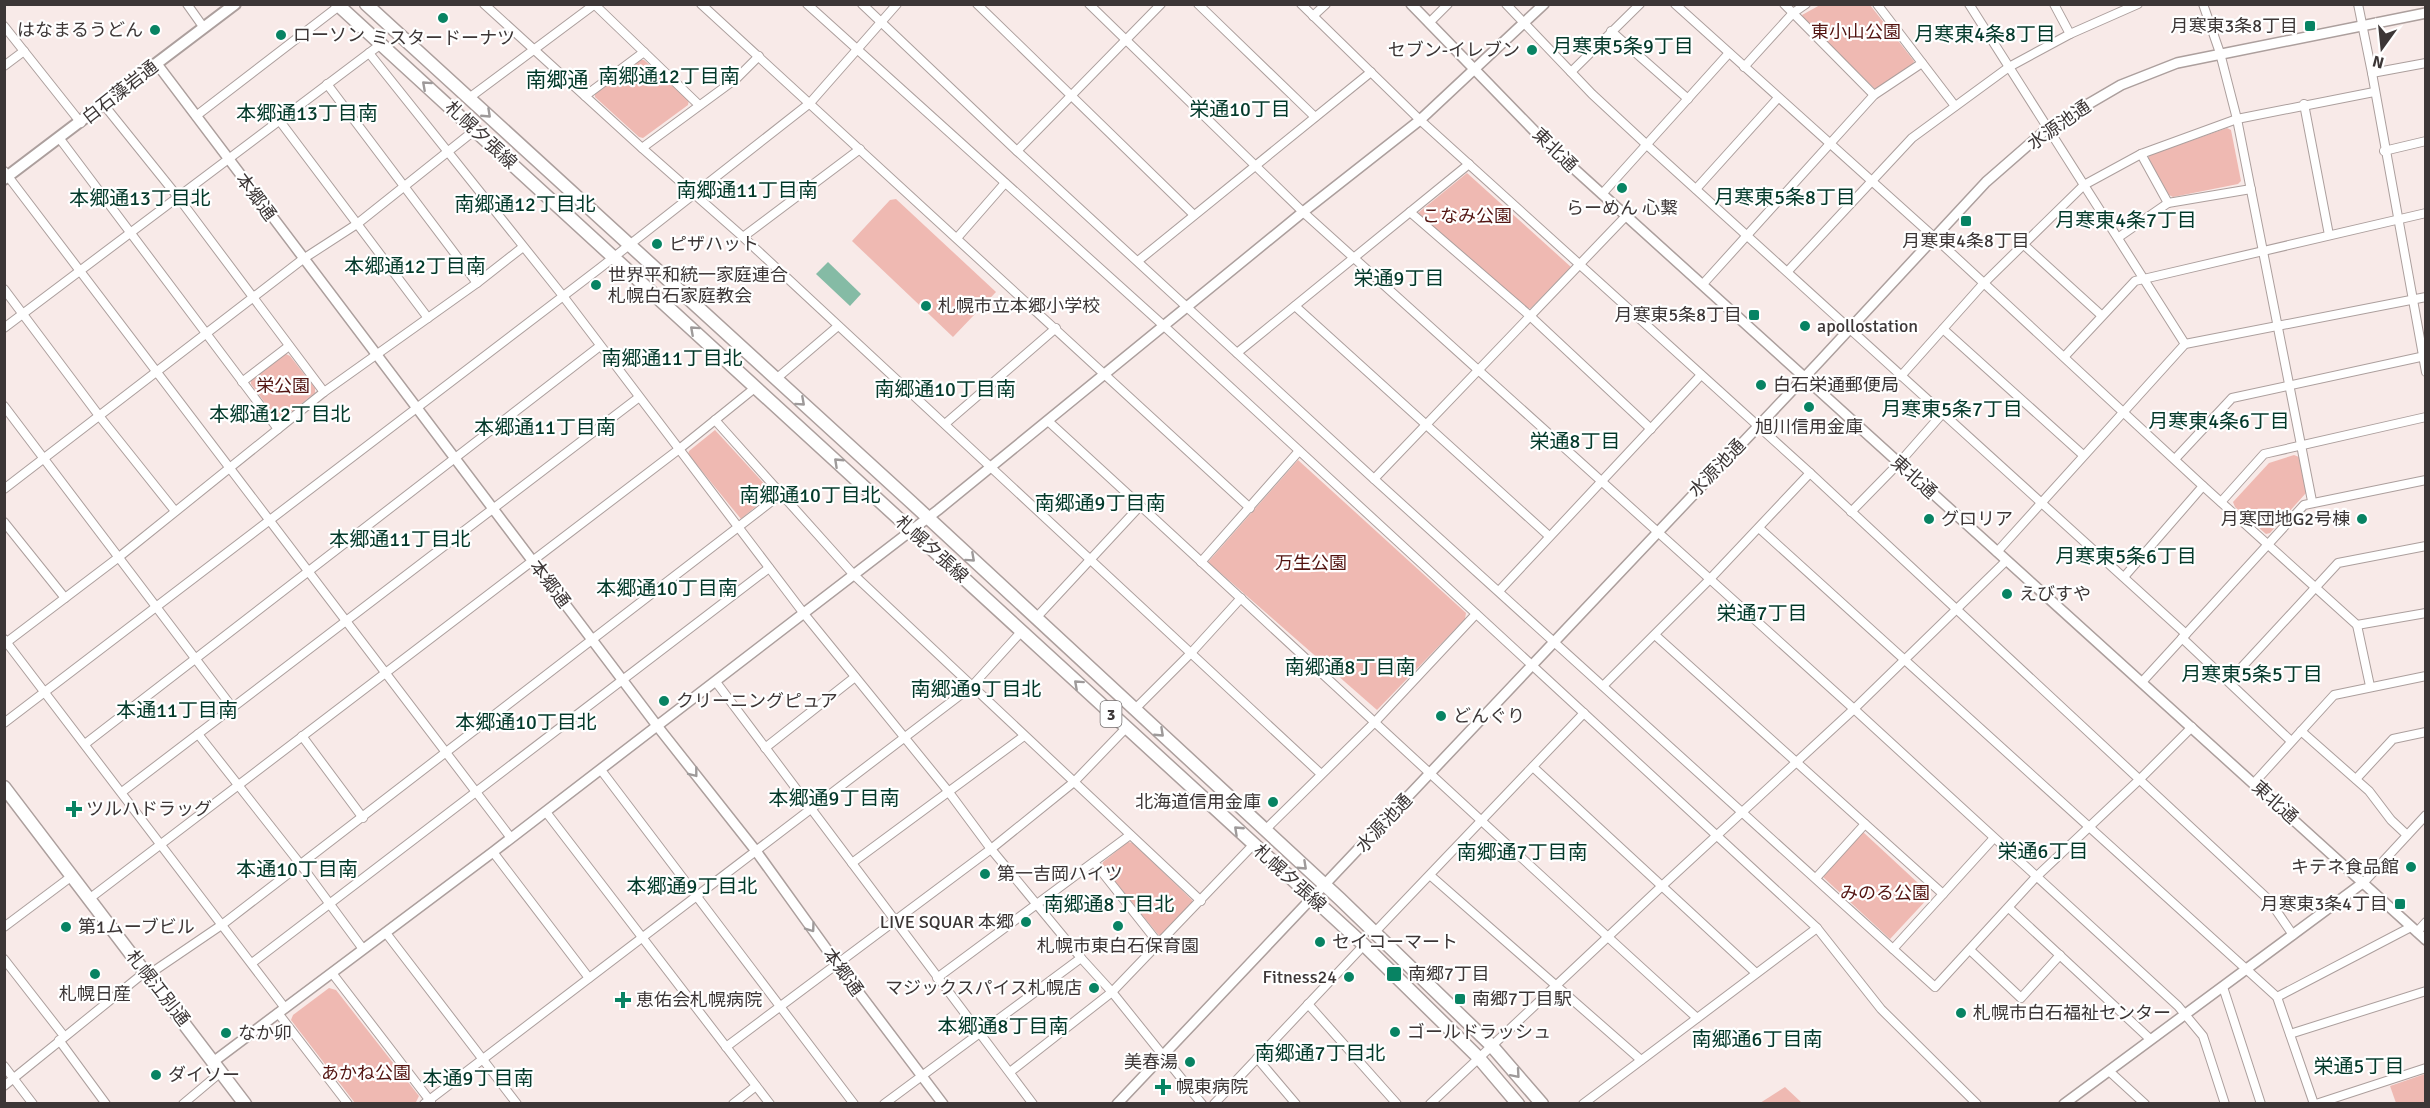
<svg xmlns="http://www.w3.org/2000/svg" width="2430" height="1108" font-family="Signika,'Noto Sans JP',sans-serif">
<rect width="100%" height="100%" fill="#f8eae8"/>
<g fill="#efb9b2">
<path d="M1820 5H1870L1914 61 1913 64 1878 89 1874 88 1804 19 1802 15Z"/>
<path d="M639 60H644L689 100 688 105 643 138 639 137 595 97V94Z"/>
<path d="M2227 128 2231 130 2241 181 2238 184 2173 197 2169 195 2148 158 2150 155Z"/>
<path d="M1467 173 1571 267 1531 308 1527 309 1419 218 1418 213Z"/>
<path d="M896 199 996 292 953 337 852 241 890 200Z"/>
<path d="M286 354 290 356 315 388V393L282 419H277L251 384V380Z"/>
<path d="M715 430 771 491V494L741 519 688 454 689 451Z"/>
<path d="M2294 455 2299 457 2306 493 2270 533 2266 534 2235 507 2233 502 2269 463Z"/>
<path d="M1298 460 1466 613 1465 619 1377 710 1208 562Z"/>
<path d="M1863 832 1931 895 1890 939 1823 877Z"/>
<path d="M1128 842 1133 843 1192 900 1193 906 1161 938 1102 866 1103 862Z"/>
<path d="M329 988 336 990 419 1096 415 1104 355 1103 291 1020 293 1015Z"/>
<path d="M2425 1074V1103H2396L2390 1086Z"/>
<path d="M1785 1087 1802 1103H1760Z"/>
</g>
<path fill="#85bba5" d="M828 262 861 294 850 306 816 274Z"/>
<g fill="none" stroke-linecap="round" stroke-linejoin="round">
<g stroke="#ac9f9d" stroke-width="10">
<g id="minor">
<path d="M187 4 204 28"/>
<path d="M484 4 642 148 743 237 1321 774"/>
<path d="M594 4 699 105"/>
<path d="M701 4 1250 508"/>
<path d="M807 4 1164 326 1817 928 1881 1009 1977 1104"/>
<path d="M862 4 1017 151 1374 479 1935 987 2035 878 2140 779 2192 727"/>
<path d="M977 4 1194 215"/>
<path d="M1089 4 1303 212 1854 709 2178 1006 2203 1036 2225 1104"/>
<path d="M1198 4 1315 117"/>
<path d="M1301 4 1420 120 1810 473 2269 900 2293 935"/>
<path d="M1506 4 1592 94 1647 145 2186 634"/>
<path d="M1675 4 1934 237 2203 486 2357 625 2370 686"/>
<path d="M1784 4 1874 95"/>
<path d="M1877 4 1955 106"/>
<path d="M1969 4 2185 344"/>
<path d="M2054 4 2070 34"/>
<path d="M2203 4 2220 53 2237 119 2312 501"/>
<path d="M2358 4 2372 73 2426 372"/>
<path d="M1313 16 1326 4"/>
<path d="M1429 23 1448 4"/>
<path d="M4 26 81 123"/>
<path d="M1611 31 1688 99"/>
<path d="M369 53 563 296 805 615 948 791 991 849 1081 958 1112 992 1202 1104"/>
<path d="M4 66 24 51"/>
<path d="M1744 67 1793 13 1806 4"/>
<path d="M1571 72 1640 4"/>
<path d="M2372 73 2426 63"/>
<path d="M327 84 477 283"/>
<path d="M585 96 644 52"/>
<path d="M469 98 595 4"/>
<path d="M2304 104 2329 235"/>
<path d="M104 105 178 197 324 392"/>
<path d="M196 116 339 6"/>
<path d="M279 120 428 318"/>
<path d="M60 139 278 429"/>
<path d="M642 148 737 78 759 56"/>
<path d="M1017 151 1161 4"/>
<path d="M2384 151 2426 141"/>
<path d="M2141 154 2168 203"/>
<path d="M4 171 511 838"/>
<path d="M1696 189 1778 98"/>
<path d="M1602 194 1729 53"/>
<path d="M1410 212 1529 315 1651 429"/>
<path d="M743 237 860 149"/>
<path d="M2119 237 2168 203 2251 189"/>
<path d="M957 238 1005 183"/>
<path d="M2023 244 2101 315"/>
<path d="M1138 261 1371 72"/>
<path d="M1788 271 1912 138 2009 67 2070 34 2138 4"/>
<path d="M1703 284 1874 95 1922 63"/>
<path d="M4 289 100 417 175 511"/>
<path d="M1295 306 1549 536"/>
<path d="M4 328 381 44"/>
<path d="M1943 329 2083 455"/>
<path d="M1237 353 1469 164"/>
<path d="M2065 356 2135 281 2426 213"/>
<path d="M1901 376 1983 284 2084 185 2141 154 2237 119 2374 92"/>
<path d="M776 379 838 326"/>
<path d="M242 382 289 346"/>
<path d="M4 406 232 707"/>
<path d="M715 420 854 575 1201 901"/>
<path d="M1048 421C1265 619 1479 821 1697 1018"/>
<path d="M945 424 1056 328"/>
<path d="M2175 459 2232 398 2425 356"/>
<path d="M1374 479 1626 216"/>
<path d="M4 489 303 259 357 224 475 130"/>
<path d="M2221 502 2264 454 2426 417"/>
<path d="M1851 512 1899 463 1942 414"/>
<path d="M4 522 65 598"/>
<path d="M1759 528 2277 997 2314 1104"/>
<path d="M1997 552 2185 344 2426 297"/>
<path d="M1201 562 1299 451"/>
<path d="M2124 577 2203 486"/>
<path d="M1499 591 1701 375"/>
<path d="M1036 618 1140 506"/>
<path d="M2357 625 2426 613"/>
<path d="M1655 635 1943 894"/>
<path d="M2182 638 2291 741"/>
<path d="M4 639 285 1008"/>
<path d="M7 642 119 557 324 392 477 283 523 247"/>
<path d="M2229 681 2338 563 2426 546"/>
<path d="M716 682 1033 1104"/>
<path d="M2142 682 2304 505 2426 480"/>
<path d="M1603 686 1709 580 1810 473"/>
<path d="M1135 709 1191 653 1241 598"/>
<path d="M4 723 600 268 810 103 897 4"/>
<path d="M2301 731 2369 791 2391 820 2407 835"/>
<path d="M198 734 301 865 363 949"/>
<path d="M302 736 363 818"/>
<path d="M85 744 600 346"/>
<path d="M765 748 855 677"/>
<path d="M1533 767 1756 973"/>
<path d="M601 770 854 1104"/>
<path d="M2356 779 2393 739 2426 732"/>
<path d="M2254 783 2334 695 2426 676"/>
<path d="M122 792 638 398"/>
<path d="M546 812 770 1104"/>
<path d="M1265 830 1374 723 1476 614"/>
<path d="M493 852 589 978"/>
<path d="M1094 862 1159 944"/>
<path d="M852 863 1024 736"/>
<path d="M1431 876 1641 1060"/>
<path d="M1816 878 1865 824"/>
<path d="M2364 882 2426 815"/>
<path d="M89 899 678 450 756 387"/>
<path d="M2009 908 2150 1039"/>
<path d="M4 927 72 876"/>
<path d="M1375 932 1584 713"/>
<path d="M2417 932 2426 922"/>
<path d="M386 933 517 1104"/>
<path d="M1893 949 1993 839"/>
<path d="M1970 950 2021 998 2060 955"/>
<path d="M4 959 64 1036"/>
<path d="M252 963 769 568"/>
<path d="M332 973 431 1102"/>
<path d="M148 975 223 924 781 494"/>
<path d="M937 978 1130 835"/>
<path d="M2223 987 2261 1104"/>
<path d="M2277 997 2411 927"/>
<path d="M1308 1004 1397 1104"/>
<path d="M278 1013 348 1104"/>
<path d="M2290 1034 2426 991"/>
<path d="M59 1040 106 1104"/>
<path d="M726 1047 991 849 1074 782 1126 728"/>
<path d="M1257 1058 1296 1104"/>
<path d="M4 1066 33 1104"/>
<path d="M2109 1071 2145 1104"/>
<path d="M1010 1072 1112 992 1253 845"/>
<path d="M4 1086 145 972"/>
<path d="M183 1104 221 1072"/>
<path d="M424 1104 972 686 1021 632"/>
<path d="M733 1104 756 1086"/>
<path d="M884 1104 1081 958"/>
<path d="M1214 1104 1364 945"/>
<path d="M1430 1104 1663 885 1854 709 2006 561"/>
<path d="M1583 1104 1817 928"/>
<path d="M2316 1104 2426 1068"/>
</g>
</g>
<g stroke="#ac9f9d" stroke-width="12">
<g id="tertiary">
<path d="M1411 4 1549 146 1602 194 2426 940"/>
<path d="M157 64 658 727 756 851 838 965 943 1104"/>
<path d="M213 1062 493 852 938 510 1303 212 1420 120 1544 4"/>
<path d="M1117 1104 1818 363 1986 182 2049 127 2121 85 2177 63 2426 13"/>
<path d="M2064 1104 2364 882"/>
</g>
</g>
<g stroke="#ac9f9d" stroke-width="14">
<path id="secondary" d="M4 179 235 4"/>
</g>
<g stroke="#ac9f9d" stroke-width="15">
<g id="primary">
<path d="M337 4 1364 945 1478 1057 1518 1104"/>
<path d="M366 4 911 502 1340 899 1491 1045 1542 1104"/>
</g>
</g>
<g stroke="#ac9f9d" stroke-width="15">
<path id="trunk" d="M4 787 245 1104"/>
</g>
<use href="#minor" stroke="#fff" stroke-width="8"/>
<use href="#tertiary" stroke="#fff" stroke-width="9"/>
<use href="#secondary" stroke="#fff" stroke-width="10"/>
<use href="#primary" stroke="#fff" stroke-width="12"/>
<use href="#trunk" stroke="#fff" stroke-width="12"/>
</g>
<defs><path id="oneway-chevron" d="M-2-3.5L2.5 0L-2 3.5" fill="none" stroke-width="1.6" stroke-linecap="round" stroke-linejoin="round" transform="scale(1.5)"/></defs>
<g stroke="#9e9a9a">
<use href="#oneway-chevron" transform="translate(426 85) rotate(-138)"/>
<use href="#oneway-chevron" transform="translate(487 114) rotate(43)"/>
<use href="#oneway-chevron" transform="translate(694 330) rotate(-138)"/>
<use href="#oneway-chevron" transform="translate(801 402) rotate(42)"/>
<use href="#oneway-chevron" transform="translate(838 462) rotate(-137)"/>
<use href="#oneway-chevron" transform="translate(971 558) rotate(42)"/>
<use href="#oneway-chevron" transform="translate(1078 684) rotate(-138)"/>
<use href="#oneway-chevron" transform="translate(1160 733) rotate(43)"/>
<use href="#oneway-chevron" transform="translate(694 773) rotate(52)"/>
<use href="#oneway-chevron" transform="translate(1238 830) rotate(-137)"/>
<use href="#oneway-chevron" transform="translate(1303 866) rotate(43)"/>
<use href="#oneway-chevron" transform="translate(811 928) rotate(54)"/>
<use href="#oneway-chevron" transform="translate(1516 1074) rotate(49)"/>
</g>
<g fill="#088363" stroke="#fff" stroke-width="2">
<circle cx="443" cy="18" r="6"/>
<rect x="2304" y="20" width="12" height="12" rx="3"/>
<circle cx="155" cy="30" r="6"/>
<circle cx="281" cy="35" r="6"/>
<circle cx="1532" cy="50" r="6"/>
<circle cx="1622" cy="188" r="6"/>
<rect x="1960" y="215" width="12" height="12" rx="3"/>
<circle cx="657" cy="244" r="6"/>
<circle cx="596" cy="285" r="6"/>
<circle cx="926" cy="306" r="6"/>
<rect x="1748" y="309" width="12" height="12" rx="3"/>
<circle cx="1805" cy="326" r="6"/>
<circle cx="1761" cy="385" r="6"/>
<circle cx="1809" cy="407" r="6"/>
<circle cx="1929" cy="519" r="6"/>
<circle cx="2362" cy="519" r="6"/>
<circle cx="2007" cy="594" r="6"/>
<circle cx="664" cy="701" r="6"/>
<circle cx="1441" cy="716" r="6"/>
<circle cx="1273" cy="802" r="6"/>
<path d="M71 800h6v6h6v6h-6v6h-6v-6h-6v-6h6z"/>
<circle cx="2411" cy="867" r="6"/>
<circle cx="985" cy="874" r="6"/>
<rect x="2394" y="898" width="12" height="12" rx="3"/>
<circle cx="1026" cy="922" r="6"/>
<circle cx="1118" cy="926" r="6"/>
<circle cx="66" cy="927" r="6"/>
<circle cx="1320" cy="942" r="6"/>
<circle cx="95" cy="974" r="6"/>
<rect x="1386" y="966" width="16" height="16" rx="3"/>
<circle cx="1349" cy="977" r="6"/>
<circle cx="1094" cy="988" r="6"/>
<rect x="1454" y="993" width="12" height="12" rx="3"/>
<path d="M620 991h6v6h6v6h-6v6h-6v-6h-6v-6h6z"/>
<circle cx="1961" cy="1013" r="6"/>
<circle cx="1395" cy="1032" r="6"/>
<circle cx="226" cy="1033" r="6"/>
<circle cx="1190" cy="1062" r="6"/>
<circle cx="156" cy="1075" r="6"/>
<path d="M1160 1078h6v6h6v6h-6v6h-6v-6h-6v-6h6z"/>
</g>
<g text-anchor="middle" stroke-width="4.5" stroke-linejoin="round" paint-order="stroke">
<rect fill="#fff" stroke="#767272" stroke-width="1.5" x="1100.5" y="701" width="21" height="26" rx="4.5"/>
<g font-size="16" font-weight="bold" fill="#3c3636">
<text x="1111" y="720">3</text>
</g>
<g font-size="18" fill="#3c3636" stroke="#fff" text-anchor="start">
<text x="2298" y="32" text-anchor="end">月寒東3条8丁目</text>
<text x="143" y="36" text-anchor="end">はなまるうどん</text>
<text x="293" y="41">ローソン</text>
<text x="443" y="44" text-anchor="middle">ミスタードーナツ</text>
<text x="1520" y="56" text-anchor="end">セブン-イレブン</text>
<text x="1622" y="214" text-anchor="middle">らーめん 心繋</text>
<text x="1966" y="247" text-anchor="middle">月寒東4条8丁目</text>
<text x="669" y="250">ピザハット</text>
<text x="608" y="281">世界平和統一家庭連合<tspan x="608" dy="21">札幌白石家庭教会</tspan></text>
<text x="938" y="312">札幌市立本郷小学校</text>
<text x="1742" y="321" text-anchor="end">月寒東5条8丁目</text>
<text x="1817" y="332">apollostation</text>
<text x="1773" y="391">白石栄通郵便局</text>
<text x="1809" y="433" text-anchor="middle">旭川信用金庫</text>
<text x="1941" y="525">グロリア</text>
<text x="2350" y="525" text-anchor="end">月寒団地G2号棟</text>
<text x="2019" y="600">えびすや</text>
<text x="676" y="707">クリーニングピュア</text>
<text x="1453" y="722">どんぐり</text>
<text x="1261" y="808" text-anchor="end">北海道信用金庫</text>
<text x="86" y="815">ツルハドラッグ</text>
<text x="2399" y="873" text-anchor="end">キテネ食品館</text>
<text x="997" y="880">第一吉岡ハイツ</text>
<text x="2388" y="910" text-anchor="end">月寒東3条4丁目</text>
<text x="1014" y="928" text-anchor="end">LIVE SQUAR 本郷</text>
<text x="78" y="933">第1ムーブビル</text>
<text x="1332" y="948">セイコーマート</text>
<text x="1118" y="952" text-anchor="middle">札幌市東白石保育園</text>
<text x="1408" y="980">南郷7丁目</text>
<text x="1337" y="983" text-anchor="end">Fitness24</text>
<text x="1082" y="994" text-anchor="end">マジックスパイス札幌店</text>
<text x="95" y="1000" text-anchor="middle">札幌日産</text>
<text x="1472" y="1005">南郷7丁目駅</text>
<text x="636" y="1006">恵佑会札幌病院</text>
<text x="1973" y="1019">札幌市白石福祉センター</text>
<text x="1407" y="1038">ゴールドラッシュ</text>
<text x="238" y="1039">なか卯</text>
<text x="1178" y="1068" text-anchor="end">美春湯</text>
<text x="168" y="1081">ダイソー</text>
<text x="1176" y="1093">幌東病院</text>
</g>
<g font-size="18" fill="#531411" stroke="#fff">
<text x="1856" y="38">東小山公園</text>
<text x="1467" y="222">こなみ公園</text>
<text x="283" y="392">栄公園</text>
<text x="1311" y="569">万生公園</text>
<text x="1885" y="899">みのる公園</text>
<text x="366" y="1079">あかね公園</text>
</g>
<g font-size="18" fill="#3c3636" stroke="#fff">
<text transform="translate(120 92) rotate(-38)" y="6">白石藻岩通</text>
<text transform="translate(2059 125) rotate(-35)" y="6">水源池通</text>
<text transform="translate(481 135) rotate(43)" y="6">札幌夕張線</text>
<text transform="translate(1555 150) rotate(44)" y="6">東北通</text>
<text transform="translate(256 197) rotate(53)" y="6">本郷通</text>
<text transform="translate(1717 468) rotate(-46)" y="6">水源池通</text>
<text transform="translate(1914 477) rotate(42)" y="6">東北通</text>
<text transform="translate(932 549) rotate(42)" y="6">札幌夕張線</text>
<text transform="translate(550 584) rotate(53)" y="6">本郷通</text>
<text transform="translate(2275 802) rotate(42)" y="6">東北通</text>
<text transform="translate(1384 823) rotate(-47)" y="6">水源池通</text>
<text transform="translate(1290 878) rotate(42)" y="6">札幌夕張線</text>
<text transform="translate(843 972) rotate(54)" y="6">本郷通</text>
<text transform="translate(158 988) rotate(52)" y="6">札幌江別通</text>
</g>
<g font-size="20" fill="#03392a" stroke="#fff">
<text x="1985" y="41">月寒東4条8丁目</text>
<text x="1623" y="53">月寒東5条9丁目</text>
<text x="669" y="83">南郷通12丁目南</text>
<text x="1240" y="116">栄通10丁目</text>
<text x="307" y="120">本郷通13丁目南</text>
<text x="747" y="197">南郷通11丁目南</text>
<text x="1785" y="204">月寒東5条8丁目</text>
<text x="140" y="205">本郷通13丁目北</text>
<text x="525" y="211">南郷通12丁目北</text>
<text x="2126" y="227">月寒東4条7丁目</text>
<text x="415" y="273">本郷通12丁目南</text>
<text x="1399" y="285">栄通9丁目</text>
<text x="672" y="365">南郷通11丁目北</text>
<text x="945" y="396">南郷通10丁目南</text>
<text x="1952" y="416">月寒東5条7丁目</text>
<text x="280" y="421">本郷通12丁目北</text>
<text x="2219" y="428">月寒東4条6丁目</text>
<text x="545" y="434">本郷通11丁目南</text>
<text x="1575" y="448">栄通8丁目</text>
<text x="810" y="502">南郷通10丁目北</text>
<text x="1100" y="510">南郷通9丁目南</text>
<text x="400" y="546">本郷通11丁目北</text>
<text x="2126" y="563">月寒東5条6丁目</text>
<text x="667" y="595">本郷通10丁目南</text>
<text x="1762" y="620">栄通7丁目</text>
<text x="1350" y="674">南郷通8丁目南</text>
<text x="2252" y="681">月寒東5条5丁目</text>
<text x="976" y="696">南郷通9丁目北</text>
<text x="177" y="717">本通11丁目南</text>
<text x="526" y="729">本郷通10丁目北</text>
<text x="834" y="805">本郷通9丁目南</text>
<text x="2043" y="858">栄通6丁目</text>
<text x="1522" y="859">南郷通7丁目南</text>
<text x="297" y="876">本通10丁目南</text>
<text x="692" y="893">本郷通9丁目北</text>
<text x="1109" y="911">南郷通8丁目北</text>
<text x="1003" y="1033">本郷通8丁目南</text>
<text x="1757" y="1046">南郷通6丁目南</text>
<text x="1320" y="1060">南郷通7丁目北</text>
<text x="2359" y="1073">栄通5丁目</text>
<text x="478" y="1085">本通9丁目南</text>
</g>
<g font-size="21" fill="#03392a" stroke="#fff">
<text x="557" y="87">南郷通</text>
</g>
</g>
<rect width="2430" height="1108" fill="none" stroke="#3c3636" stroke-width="12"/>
<g transform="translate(2382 48) rotate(195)" stroke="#ffffff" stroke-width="4.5" paint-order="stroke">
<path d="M0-4.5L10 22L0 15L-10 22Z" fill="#3c3636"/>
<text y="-9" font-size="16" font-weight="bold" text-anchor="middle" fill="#3c3636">N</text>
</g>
</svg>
